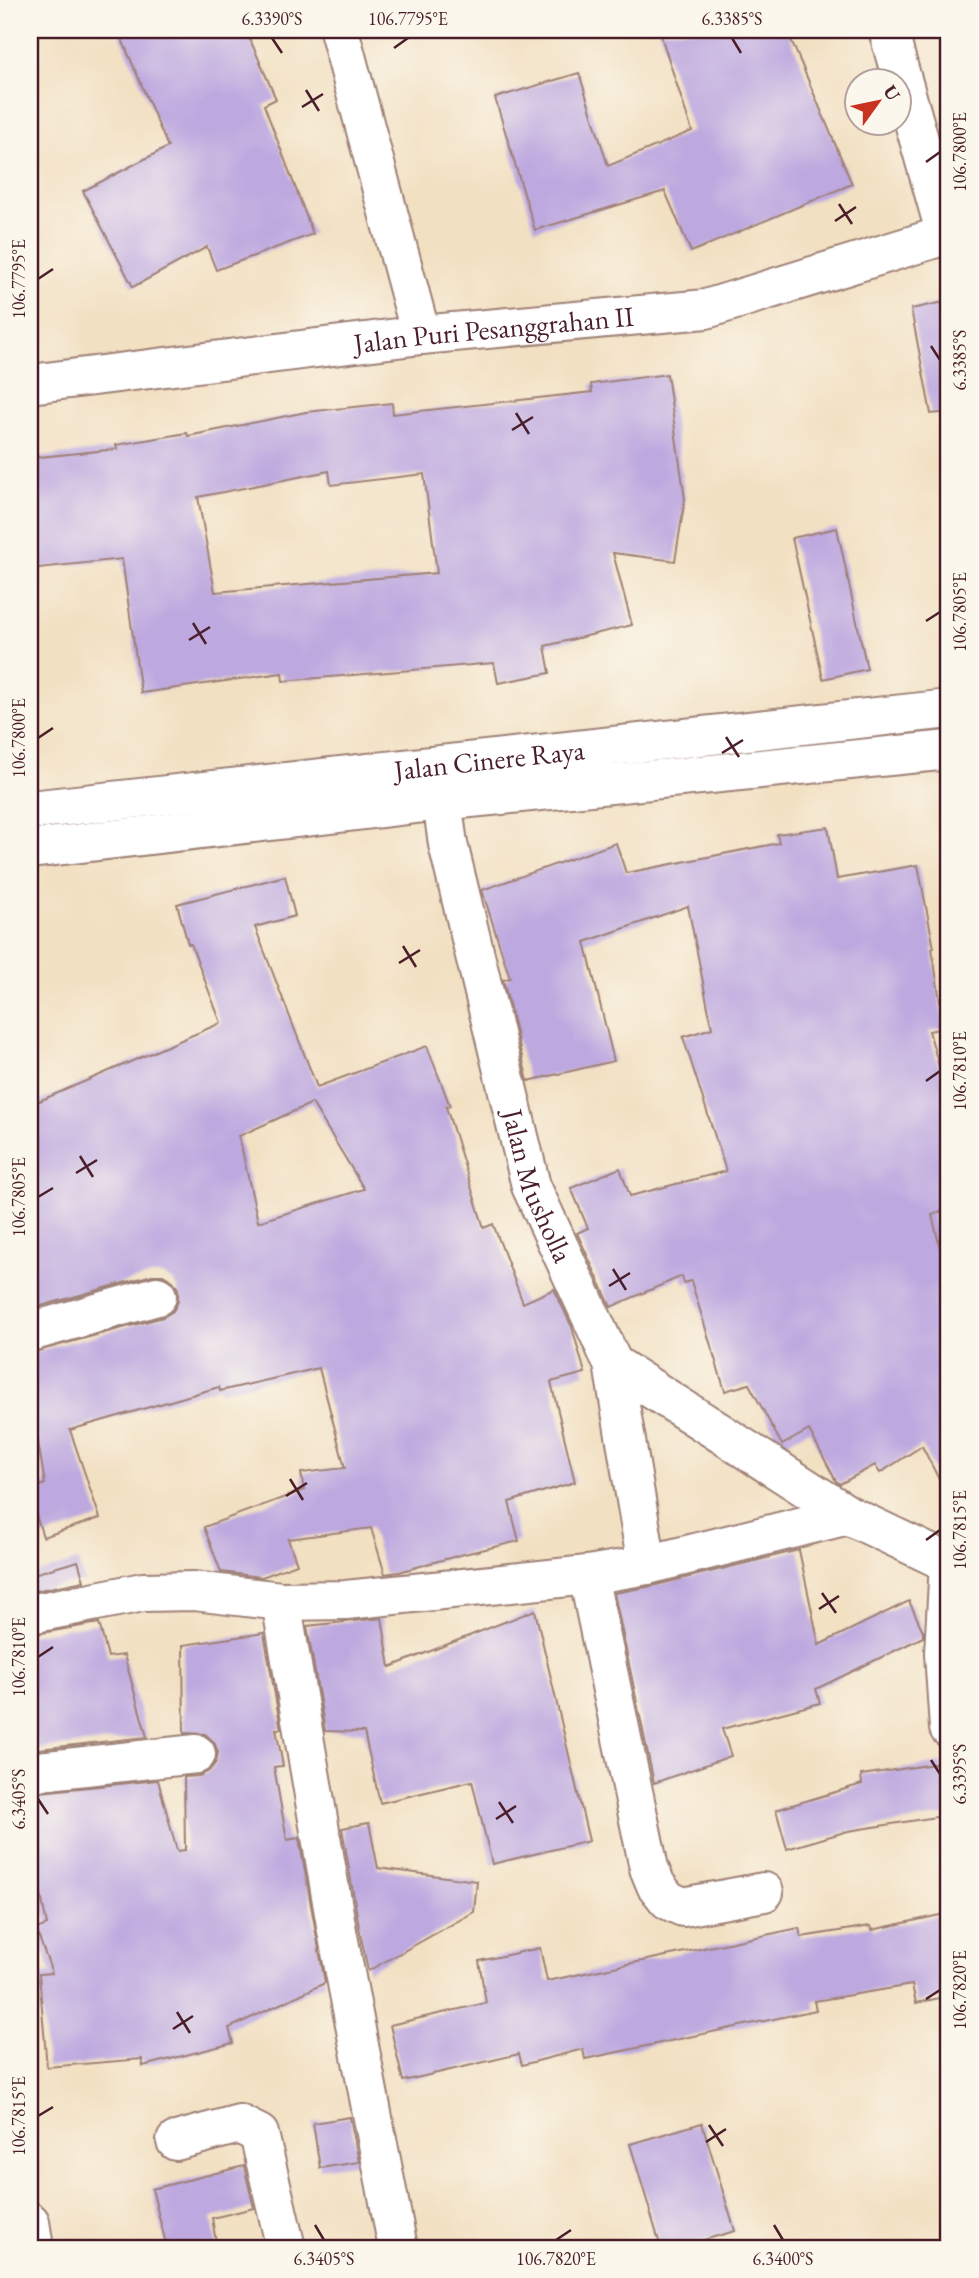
<svg xmlns="http://www.w3.org/2000/svg" width="979" height="2278" font-family="'EB Garamond',serif">
<rect width="100%" height="100%" fill="#fbf7ec"/>
<filter id="ink" filterUnits="userSpaceOnUse"><feTurbulence type="fractalNoise" baseFrequency=".0143" numOctaves="2"/><feDisplacementMap in="SourceGraphic" scale="14" xChannelSelector="R" yChannelSelector="G"/><feConvolveMatrix kernelMatrix="1 2 1 2 8 2 1 2 1" color-interpolation-filters="sRGB"/></filter>
<filter id="wash" filterUnits="userSpaceOnUse"><feTurbulence type="fractalNoise" baseFrequency=".00686" numOctaves="4" result="noise"/><feDisplacementMap in="SourceGraphic" scale="28" xChannelSelector="R" yChannelSelector="G"/><feGaussianBlur stdDeviation="1.57" result="paint"/><feColorMatrix in="noise" values="0 0 0 0 0 0 0 0 0 0 0 0 0 0 0 0 0 1.4 0 .05"/><feComposite in="paint" operator="in"/></filter>
<g filter="url(#wash)">
<rect width="100%" height="100%" fill="#f2e0c2"/>
<g id="blocks">
<g fill="#bda8df" fill-rule="evenodd">
<path d="M118 30H246L276 99 264 105 313 234 216 270 207 247 133 287 83 191 168 147Z"/>
<path d="M659 30H787L852 184 691 252 665 191 535 230 495 98 579 73 608 166 692 131Z"/>
<path d="M949 301V412L931 414 911 309Z"/>
<path d="M667 374 685 499 675 561 613 553 632 625 545 646 550 673 498 683 494 663 283 681 282 673 141 693 122 559 30 569V458L117 449 116 445 187 433 188 436 306 412 392 403 393 414 592 392 591 384ZM329 471 331 485 424 474 437 573 215 592 198 497Z"/>
<path d="M837 528 867 669 823 679 792 538Z"/>
<path d="M828 827 837 879 918 865 934 948H932L944 1028 929 1031 949 1101V1208L932 1215 949 1284V1499L922 1446 880 1473 875 1465 840 1484 836 1481 809 1430 782 1445 749 1384 725 1391 691 1281 684 1283 682 1276 611 1307 577 1233 588 1228 571 1188 620 1168 630 1196 726 1171 683 1037 712 1028 688 906 585 942 614 1061 528 1081 503 980 510 978 482 890 616 843 626 873 779 843 777 834Z"/>
<path d="M285 876 295 916 255 927 317 1087 427 1046 450 1106 446 1107 484 1228 493 1224 523 1303 554 1289 572 1327 585 1373 551 1382 575 1482 509 1502 519 1541 460 1555 399 1572 385 1574 371 1528 288 1539 297 1564 262 1577 221 1572 204 1527 304 1490 301 1473 345 1468 319 1368 220 1391 219 1387 70 1430 100 1518 43 1537 30 1496V1489L45 1484 30 1394V1353L163 1317 173 1311 178 1301V1289L173 1281 163 1275H152L30 1309V1105L221 1023 191 944H188L177 904ZM312 1103 364 1189 258 1222 239 1136Z"/>
<path d="M799 1550 819 1645 909 1601 923 1631V1637L816 1689 820 1703 722 1729 731 1756 654 1783 614 1593 652 1586Z"/>
<path d="M78 1561 84 1581 30 1592V1575Z"/>
<path d="M535 1610 589 1841 492 1864 472 1781 380 1803 364 1732 325 1731 307 1626 382 1618 390 1667Z"/>
<path d="M99 1623 108 1657 124 1655 147 1737 30 1750V1635Z"/>
<path d="M264 1633 281 1729H276L283 1766 274 1767 287 1840 299 1838 325 1983 229 2028 233 2043 143 2066 142 2059 47 2067 39 1974 52 1973 36 1929 47 1925 35 1865 30 1821V1793L158 1780 177 1851 185 1850 184 1777 199 1776 209 1771 216 1762 218 1752 214 1742 205 1734 184 1733 183 1645Z"/>
<path d="M941 1763 949 1815 848 1831 787 1849 776 1810 862 1784 861 1775Z"/>
<path d="M369 1823 378 1868 477 1881 474 1912 368 1971 359 1927 342 1828Z"/>
<path d="M949 1913V1996L916 2003 912 1985 814 2001 816 2010 585 2059 583 2049 522 2065 519 2054 403 2081 390 2025 486 2003 479 1961 540 1948 547 1981 799 1928 801 1937 871 1926 872 1930Z"/>
<path d="M350 2117 359 2162 320 2168 313 2123Z"/>
<path d="M702 2123 735 2231 676 2248H661L630 2144Z"/>
<path d="M244 2166 254 2208 212 2218 217 2248H167L152 2189Z"/>
</g>
</g>
</g>
<g filter="url(#ink)">
<use href="#blocks" fill-opacity="0" stroke="#9e8076" stroke-width="2"/>
<g fill="none" stroke-linecap="round" stroke-linejoin="round">
<g stroke="#9e8076" stroke-width="42">
<g id="street">
<path d="M339 30 421 335"/>
<path d="M888 30 946 235"/>
<path id="s1" d="M30 384 421 335 706 309 949 234"/>
<path id="s2" d="M442 801 448 844 531 1186 613 1364 647 1565"/>
<path d="M30 1332 157 1296"/>
<path d="M613 1364 848 1515 949 1563"/>
<path d="M949 1563 944 1653 949 1728"/>
<path d="M588 1575 649 1868 656 1885 668 1900 683 1907 764 1892"/>
<path d="M281 1601 337 1931 398 2248"/>
<path d="M30 1614 143 1592 194 1591 281 1601 346 1600 588 1575 647 1565 848 1515"/>
<path d="M30 1772 196 1754"/>
<path d="M176 2141 239 2124 259 2134 286 2248"/>
<path d="M30 2222 34 2248"/>
</g>
</g>
<g stroke="#9e8076" stroke-width="42">
<g id="secondary">
<path id="s3" d="M30 810 949 709"/>
<path d="M30 849 442 801 949 750"/>
</g>
</g>
<use href="#street" stroke="#fff" stroke-width="38"/>
<use href="#secondary" stroke="#fff" stroke-width="38"/>
</g>
</g>
<path fill="none" stroke="#4a1f2b" stroke-width="2.5" d="M272 38 282 53M732 38 741 53M394 48 408 38M306 90 319 111M302 107 323 94M926 162 940 152M839 204 852 224M835 221 856 207M38 279 53 269M931 346 940 360M516 413 529 434M512 430 533 417M926 621 940 612M193 623 206 644M189 640 210 627M726 737 739 757M38 738 53 728M722 753 743 740M403 946 416 967M399 963 420 950M926 1081 940 1071M80 1156 93 1177M76 1173 97 1160M38 1197 53 1188M613 1269 626 1290M609 1286 630 1273M290 1479 303 1500M286 1496 307 1483M926 1540 940 1530M822 1593 836 1613M819 1609 839 1596M38 1657 53 1647M931 1760 940 1774M38 1799 48 1814M499 1802 513 1823M496 1819 516 1806M926 1999 940 1990M177 2012 190 2033M173 2029 193 2016M38 2116 53 2107M709 2125 723 2146M706 2142 726 2129M315 2225 324 2240M774 2225 783 2240M556 2240 571 2230"/>
<g text-anchor="middle" stroke-width="5" stroke-linejoin="round" paint-order="stroke">
<g font-size="28" fill="#4a1f2b" stroke="#fbf7ec">
<text dy="10" stroke="none"><textPath href="#s1" startOffset="467">Jalan Puri Pesanggrahan II</textPath></text>
<text dy="10" stroke="none"><textPath href="#s3" startOffset="462">Jalan Cinere Raya</textPath></text>
<text dy="10" stroke="none"><textPath href="#s2" startOffset="397">Jalan Musholla</textPath></text>
</g>
</g>
<rect width="979" height="2278" fill="none" stroke="#fbf7ec" stroke-width="77"/>
<g transform="translate(878 102) rotate(57)"><circle r="33" fill="#fbf7ec" stroke="#b4a19f" stroke-width="2"/>
<path d="M0-5L12 26L0 18L-12 26Z" fill="#c8321e"/>
<text y="-10" font-size="19" font-weight="bold" text-anchor="middle" fill="#4a1f2b">U</text>
</g>
<rect x="38" y="38" width="902" height="2202" fill="none" stroke="#4a1f2b" stroke-width="2.5"/>
<g font-size="18" text-anchor="middle" fill="#4a1f2b">
<text x="272" y="25">6.3390°S</text>
<text x="408" y="25">106.7795°E</text>
<text x="732" y="25">6.3385°S</text>
<text transform="translate(960 152) rotate(-90)" y="6">106.7800°E</text>
<text transform="translate(19 279) rotate(-90)" y="6">106.7795°E</text>
<text transform="translate(960 360) rotate(-90)" y="6">6.3385°S</text>
<text transform="translate(960 612) rotate(-90)" y="6">106.7805°E</text>
<text transform="translate(19 738) rotate(-90)" y="6">106.7800°E</text>
<text transform="translate(960 1071) rotate(-90)" y="6">106.7810°E</text>
<text transform="translate(19 1197) rotate(-90)" y="6">106.7805°E</text>
<text transform="translate(960 1530) rotate(-90)" y="6">106.7815°E</text>
<text transform="translate(19 1657) rotate(-90)" y="6">106.7810°E</text>
<text transform="translate(960 1774) rotate(-90)" y="6">6.3395°S</text>
<text transform="translate(19 1799) rotate(-90)" y="6">6.3405°S</text>
<text transform="translate(960 1990) rotate(-90)" y="6">106.7820°E</text>
<text transform="translate(19 2116) rotate(-90)" y="6">106.7815°E</text>
<text x="324" y="2265">6.3405°S</text>
<text x="556" y="2265">106.7820°E</text>
<text x="783" y="2265">6.3400°S</text>
</g>
</svg>
